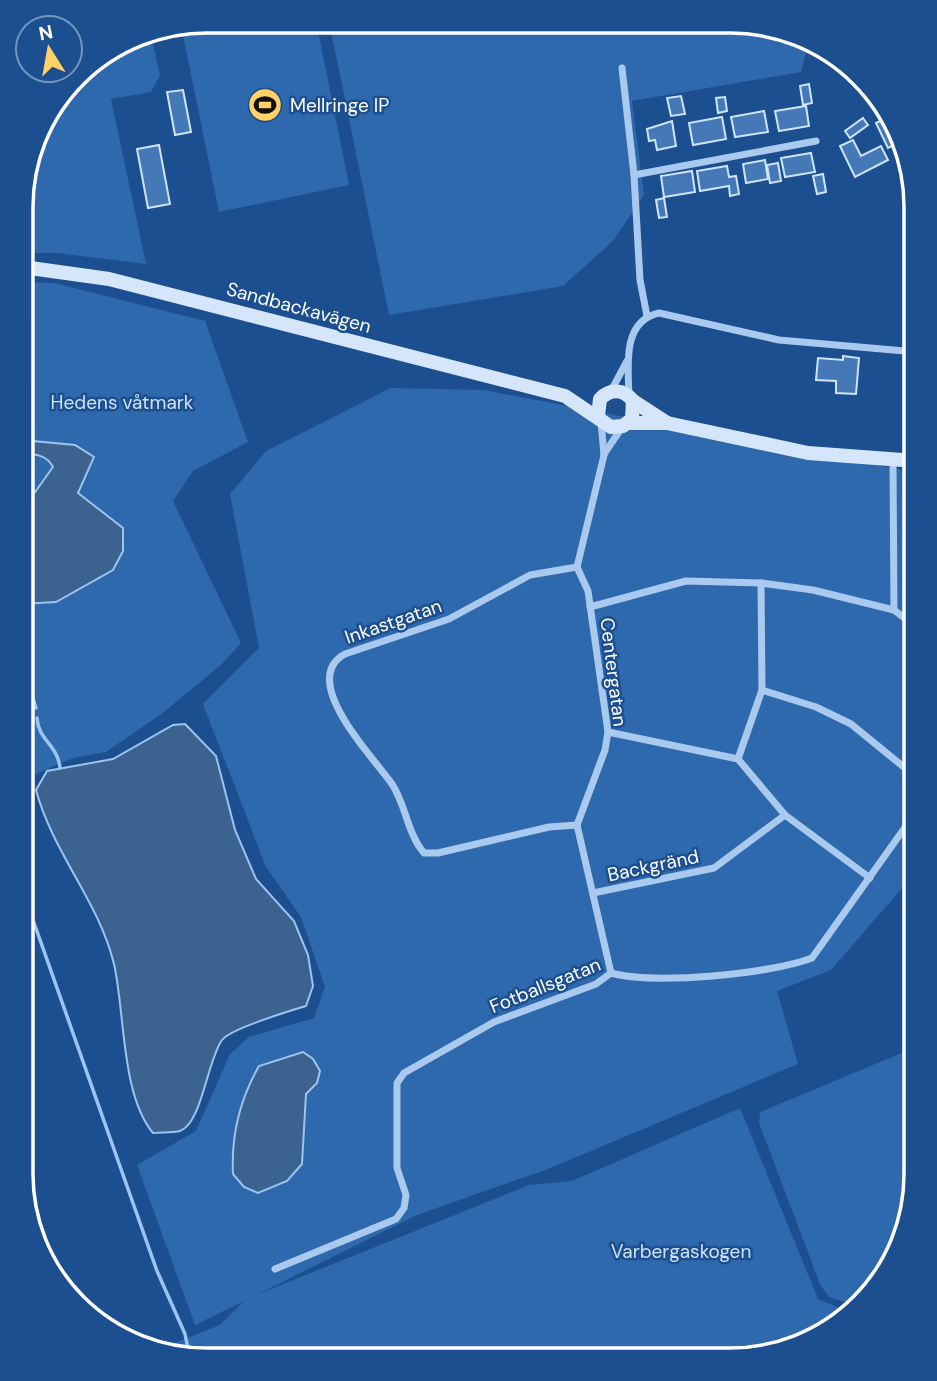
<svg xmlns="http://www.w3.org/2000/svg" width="937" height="1381" font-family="'DM Sans',sans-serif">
<rect width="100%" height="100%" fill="#1b4f8f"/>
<g fill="#2e69ad" fill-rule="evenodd">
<path d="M207 21H316L349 185 219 212 181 25Z"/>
<path d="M329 21 754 23 808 45 801 72 632 101 644 195 613 241 563 286 389 315Z"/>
<path d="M150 31 160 75 151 92 111 99 146 264 57 253H23V183L46 115 85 67Z"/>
<path d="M22 282 54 283 205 321 248 442 193 471 173 501 241 643 221 665 164 712 106 752 73 758 22 780Z"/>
<path d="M391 388 484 390 908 471 916 552V872L831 970 777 991 798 1064 548 1169 417 1215 256 1295 529 1185 572 1181 740 1108 818 1299 846 1311 812 1341 730 1360 183 1358 159 1349 220 1325 244 1301 195 1325 137 1165 196 1131 230 1054 249 1037 314 1018 325 987 301 917 266 867 203 704 259 648 230 494 266 451ZM320 1071 317 1083 306 1094 287 1181 259 1193 244 1187Z"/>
<path d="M916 1044V1186L884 1277 857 1301 845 1302 829 1297 820 1284 759 1123 760 1112 904 1052Z"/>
</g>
<g fill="#3c6290" stroke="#9cc4f0" stroke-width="2">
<path d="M22 440 75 445 94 457 78 493 123 528V551L113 570 56 602 22 604V500L30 499 53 467C47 455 35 454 22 453Z"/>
<path d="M185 724 216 756 235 830 256 879 294 921 308 955 313 986 306 1006C290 1011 231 1028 222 1040 207 1061 202 1123 180 1131 172 1133 161 1132 153 1133 121 1095 125 1012 114 964 99 902 53 853 36 790L47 771 113 759 173 725Z"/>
<path d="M303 1052 313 1059 320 1071 317 1083 306 1094 302 1164 287 1181 258 1193 244 1187 233 1174C231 1135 239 1101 259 1066Z"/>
</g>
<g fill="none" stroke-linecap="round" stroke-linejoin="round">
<g stroke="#9cc4f0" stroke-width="3.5">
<path d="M29 686 36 708"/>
<path d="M37 718C38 740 58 745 60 768"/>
<path d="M21 886 157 1271 185 1334 190 1358"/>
</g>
</g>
<g fill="#4478b7" stroke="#cfe3fa" stroke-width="2">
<path d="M809 84 812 103 803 105 800 86Z"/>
<path d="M183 90 191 132 175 135 167 92Z"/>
<path d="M681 96 685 114 671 116 667 98Z"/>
<path d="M725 97 727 111 718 113 716 98Z"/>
<path d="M806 106 809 126 779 131 775 111Z"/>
<path d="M764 111 768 132 735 137 731 117Z"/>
<path d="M722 117 726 139 693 145 689 123Z"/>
<path d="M863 118 868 125 850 138 845 131Z"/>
<path d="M884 119 896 144 888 148 876 123Z"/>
<path d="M672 121 676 146 657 150 655 140 649 141 647 129Z"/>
<path d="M853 140 861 156 881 146 888 160 855 177 840 146Z"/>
<path d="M159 145 170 204 148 208 137 149Z"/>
<path d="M811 153 815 172 785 177 781 158Z"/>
<path d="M765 160 768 179 746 183 743 164Z"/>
<path d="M778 163 781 181 770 183 767 165Z"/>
<path d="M727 166 729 177 736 176 739 194 730 196 729 186 700 191 697 171Z"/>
<path d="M692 171 695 192 664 197 661 176Z"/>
<path d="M823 174 826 192 817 194 813 176Z"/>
<path d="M664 198 667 217 659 218 656 200Z"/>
<path d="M843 356 859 358 856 394 836 393V381L816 380 818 358 843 360Z"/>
</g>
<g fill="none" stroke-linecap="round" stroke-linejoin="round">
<g stroke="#a9c9ee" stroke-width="7">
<path d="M622 68 634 175 640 280 647 316"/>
<path d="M634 175 816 141"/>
<path d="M611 391 627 361"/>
<path d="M629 396C628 365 622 321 659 313L779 340 916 352"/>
<path d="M601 422 604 455 577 567 588 591 608 732 605 750 577 825 611 973"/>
<path d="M604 454 623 426"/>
<path d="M893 461 894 610 916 627"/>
<path d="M577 567 530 575 449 619 345 654C297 680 374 758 392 784 406 805 407 833 424 853H438L549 827 577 825"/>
<path d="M590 607 686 581 761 583 813 590 894 610"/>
<path d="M762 690 816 707 851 724 916 777"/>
<path d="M608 732 738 759 785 815 870 878"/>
<path d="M738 759 762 690 761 583"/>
<path d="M593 893 714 868 785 815"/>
<path d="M275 1269 396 1219 404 1208 406 1195 397 1168V1083L404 1073 494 1022 596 984 611 973C655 985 770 974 812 958L916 812"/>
</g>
<g stroke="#d6e6fa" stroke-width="14">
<path d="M23 267 109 279 565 396 611 427 623 426 632 419 633 401C624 389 611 388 600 399L598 416"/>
<path d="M633 401 667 423"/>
<path d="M628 423H667L808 453 916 461"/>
</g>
</g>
<defs>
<g id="stadium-disc" transform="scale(1.75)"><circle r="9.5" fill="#ffd166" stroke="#1b4f8f"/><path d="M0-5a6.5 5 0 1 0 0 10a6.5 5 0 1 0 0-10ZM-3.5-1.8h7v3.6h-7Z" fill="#111"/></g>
</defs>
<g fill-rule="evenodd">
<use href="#stadium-disc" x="265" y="105"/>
</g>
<g text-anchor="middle" stroke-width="5" stroke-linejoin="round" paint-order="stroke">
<g font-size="19" fill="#fff" stroke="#1b4f8f" text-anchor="start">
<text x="290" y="112">Mellringe IP</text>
</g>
<g font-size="19" fill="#fff" stroke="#1b4f8f">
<text transform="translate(299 307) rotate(15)" y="7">Sandbackavägen</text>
<text transform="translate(393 621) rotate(-19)" y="7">Inkastgatan</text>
<text transform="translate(614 672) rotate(83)" y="7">Centergatan</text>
<text transform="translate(653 865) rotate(-12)" y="7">Backgränd</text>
<text transform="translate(545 985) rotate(-22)" y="7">Fotballsgatan</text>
</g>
<g font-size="19" fill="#cfe3fa" stroke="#1b4f8f">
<text x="122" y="409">Hedens våtmark</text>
<text x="681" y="1258">Varbergaskogen</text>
</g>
</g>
<path d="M0 0H937V1381H0ZM207 33H730A174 174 0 0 1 904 207V1174A174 174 0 0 1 730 1348H207A174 174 0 0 1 33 1174V207A174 174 0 0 1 207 33Z" fill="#1b4f8f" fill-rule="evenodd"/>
<path fill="none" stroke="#fff" stroke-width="3.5" d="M207 33H730A174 174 0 0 1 904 207V1174A174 174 0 0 1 730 1348H207A174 174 0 0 1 33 1174V207A174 174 0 0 1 207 33Z"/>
<g transform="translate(49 49) rotate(349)"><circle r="33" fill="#1b4f8f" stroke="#7695bc" stroke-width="2"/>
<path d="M0-5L12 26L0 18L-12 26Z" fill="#ffd166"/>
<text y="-10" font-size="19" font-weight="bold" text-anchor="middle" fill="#ffffff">N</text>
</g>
</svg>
